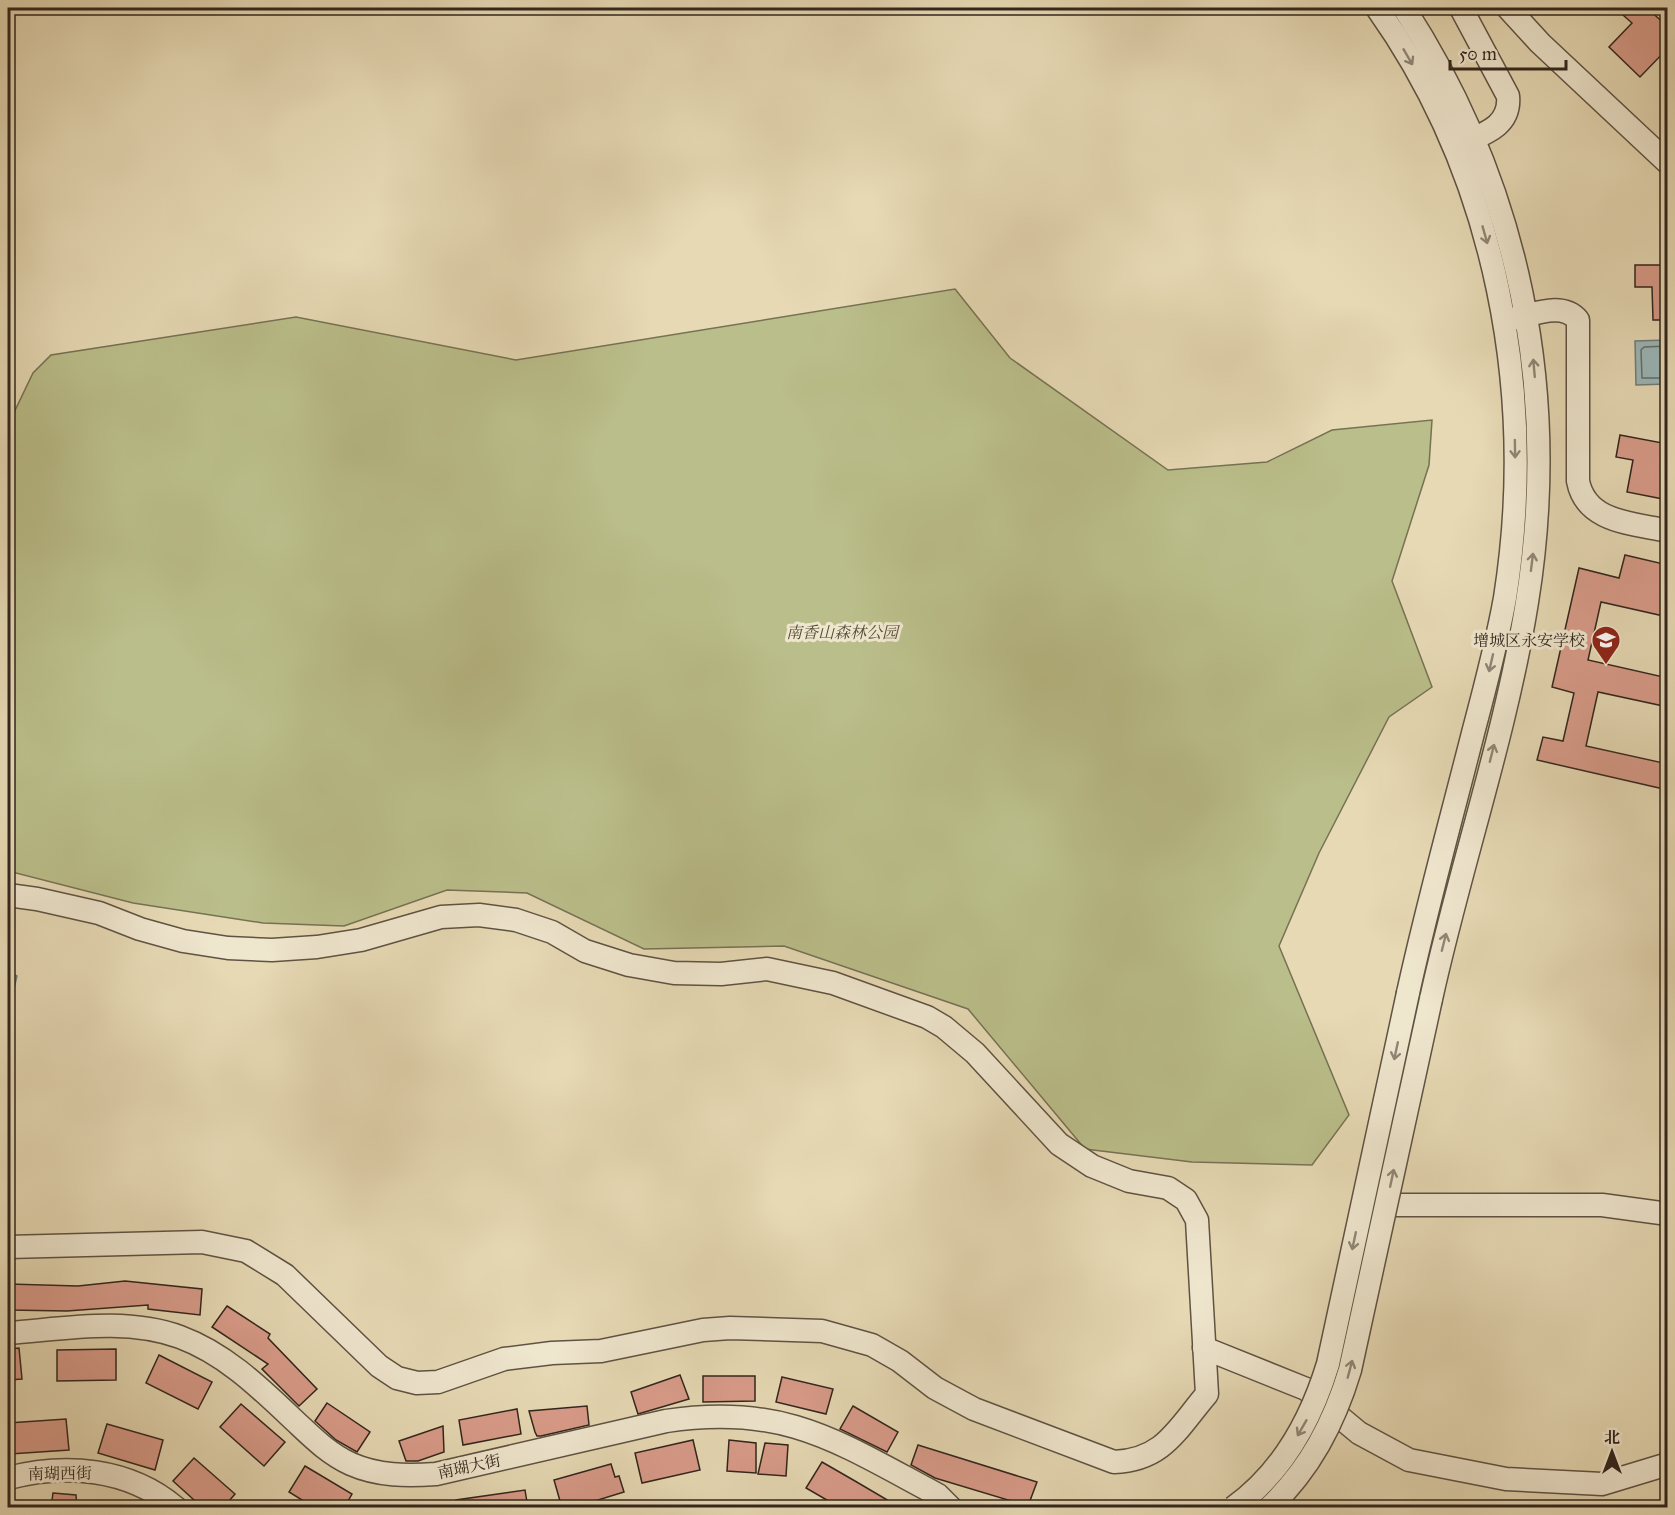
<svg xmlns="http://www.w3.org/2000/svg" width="1675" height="1515" font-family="'IM FELL Great Primer','Noto Serif SC',serif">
<rect width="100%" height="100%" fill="#e6d9b4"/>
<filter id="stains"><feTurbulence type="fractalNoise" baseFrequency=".00333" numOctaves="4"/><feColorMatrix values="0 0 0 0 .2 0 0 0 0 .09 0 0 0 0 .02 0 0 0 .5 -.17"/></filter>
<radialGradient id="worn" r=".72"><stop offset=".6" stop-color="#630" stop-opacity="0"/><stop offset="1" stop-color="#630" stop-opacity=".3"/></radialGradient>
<path fill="#babe8a" stroke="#767254" stroke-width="1.5" d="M955 289 1010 358 1168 470 1267 462 1332 430 1432 420 1429 465 1392 581 1432 687 1389 717 1319 853 1279 946 1349 1115 1312 1165 1192 1162 1085 1149 968 1009 784 946 644 949 527 893 447 890 344 926 263 923 133 903 8 871V425L33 373 51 355 296 317 516 360Z"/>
<g fill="#9bb7b8" stroke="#717d7a" stroke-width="1.5">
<path d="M1667 340V384L1636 385 1635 341Z"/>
<path d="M8 972 17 976 8 1014Z"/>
</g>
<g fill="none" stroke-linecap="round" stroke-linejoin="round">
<path stroke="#666e6a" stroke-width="1.5" d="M1668 346 1644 347 1641 350 1642 378H1668"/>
</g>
<g fill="#d89b89" stroke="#32261d" stroke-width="1.5">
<path d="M1615 8H1647L1668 27V48L1640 77 1609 47 1632 23Z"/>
<path d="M1635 265H1668V320H1653L1652 287H1635Z"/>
<path d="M1620 435 1668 444V500L1627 492 1633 460 1616 457Z"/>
<path d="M1625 555 1668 565V617L1601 602 1588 660 1668 678V707L1598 692 1586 746 1668 764V790L1537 760 1543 737 1563 741 1574 693 1552 687 1579 568 1619 578Z"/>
<path d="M125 1281 202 1289 200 1315 148 1309V1305L67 1311 8 1310 9 1284 78 1286Z"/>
<path d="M227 1306 270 1334 268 1338 317 1389 299 1406 262 1369 268 1364 212 1327Z"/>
<path d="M19 1348 22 1379 8 1380V1349Z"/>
<path d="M116 1349V1380L57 1381V1350Z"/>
<path d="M159 1355 212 1382 198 1409 146 1383Z"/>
<path d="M680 1375 689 1399 638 1414 631 1392Z"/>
<path d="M703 1376H755V1401L703 1402Z"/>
<path d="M782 1377 833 1389 826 1414 776 1402Z"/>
<path d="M327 1403 370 1432 357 1452 336 1440 315 1421Z"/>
<path d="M241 1404 285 1442 264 1466 220 1427Z"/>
<path d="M587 1406 589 1425 541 1436H537L535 1432 529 1411Z"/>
<path d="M853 1406 898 1432 887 1452 840 1429Z"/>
<path d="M517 1409 521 1434 463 1445 459 1420Z"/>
<path d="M66 1419 69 1450 10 1454 8 1423Z"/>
<path d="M107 1424 163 1440 155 1470 98 1453Z"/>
<path d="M443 1426 444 1452 418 1461H406L399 1441Z"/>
<path d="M693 1440 700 1470 642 1483 635 1453Z"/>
<path d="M729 1440 756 1443V1473L727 1471Z"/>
<path d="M765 1443 788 1445 786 1476 758 1474Z"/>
<path d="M918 1445 1037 1482 1028 1506 935 1478 911 1465Z"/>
<path d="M194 1458 235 1494 223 1508H203L173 1481Z"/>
<path d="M822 1462 855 1481 901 1508H840L832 1503 806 1488Z"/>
<path d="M611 1464 615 1477 619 1476 624 1492 572 1508H562L554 1480Z"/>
<path d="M305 1466 352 1494 344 1508H315L289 1492Z"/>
<path d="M525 1490 528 1508H457L456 1500Z"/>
<path d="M53 1493 76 1495 77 1508H51Z"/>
</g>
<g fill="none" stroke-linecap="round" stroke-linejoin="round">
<g stroke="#5f5343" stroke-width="25">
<g id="minor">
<path d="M1377 8C1497 177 1537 394 1505 598 1497 643 1485 688 1473 733 1451 820 1427 906 1408 993"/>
<path d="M1404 8C1519 186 1561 391 1527 602 1506 734 1460 867 1431 999"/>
<path d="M1508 8 1540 43 1668 163"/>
<path d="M1461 144C1484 134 1511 126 1508 96L1461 8"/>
<path d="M1512 319C1533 315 1562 301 1578 320V481C1586 523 1633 523 1668 531"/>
<path d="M8 895 37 899 99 913 140 929 183 941 228 948 272 950 317 947 361 940 441 917 479 915 516 920 552 932 585 951 629 965 674 973 721 974 767 969 833 983 927 1017 944 1027 975 1053 1059 1144 1092 1166 1129 1181 1168 1188 1186 1200 1197 1220 1207 1394C1177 1429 1164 1460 1114 1462L974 1409 935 1388 900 1361 872 1345 822 1331 730 1328 703 1330 601 1351 552 1353 504 1359 438 1382 417 1383 397 1378 379 1366 285 1275 246 1251 202 1242 8 1247"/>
<path d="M1386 1205H1602L1668 1214"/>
<path d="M8 1333C64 1329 125 1317 180 1337 226 1354 261 1389 296 1422 313 1438 329 1454 351 1464 378 1476 407 1476 436 1474L666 1421C785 1403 838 1442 938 1495L951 1508"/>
<path d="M1204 1348 1306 1389 1359 1433 1409 1460 1506 1479 1602 1484 1668 1464"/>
<path d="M8 1478C65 1463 129 1468 176 1508"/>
</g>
</g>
<use href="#minor" stroke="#efe6ce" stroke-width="22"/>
<g stroke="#5f5343" stroke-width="25" stroke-linecap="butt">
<g id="minor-bridge">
<path d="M1233 1508C1282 1473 1311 1420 1328 1364L1408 993"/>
<path d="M1269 1508C1310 1469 1334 1423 1350 1370L1431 999"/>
</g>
</g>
<use href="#minor-bridge" stroke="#efe6ce" stroke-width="22"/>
</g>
<defs><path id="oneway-shaft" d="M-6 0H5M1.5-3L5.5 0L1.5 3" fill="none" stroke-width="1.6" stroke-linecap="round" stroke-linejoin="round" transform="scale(1.5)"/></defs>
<g stroke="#908676">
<use href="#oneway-shaft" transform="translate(1408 57) rotate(60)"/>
<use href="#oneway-shaft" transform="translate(1485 235) rotate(74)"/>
<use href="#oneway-shaft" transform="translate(1534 368) rotate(-95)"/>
<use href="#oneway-shaft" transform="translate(1515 449) rotate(89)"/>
<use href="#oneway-shaft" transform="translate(1532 562) rotate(-83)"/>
<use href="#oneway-shaft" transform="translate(1491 663) rotate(103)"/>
<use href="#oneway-shaft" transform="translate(1492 753) rotate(-76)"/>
<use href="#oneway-shaft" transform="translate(1444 942) rotate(-76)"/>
<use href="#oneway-shaft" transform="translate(1396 1051) rotate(102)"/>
<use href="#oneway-shaft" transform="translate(1392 1178) rotate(-78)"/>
<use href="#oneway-shaft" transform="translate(1354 1241) rotate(102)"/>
<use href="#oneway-shaft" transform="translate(1350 1369) rotate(-75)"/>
<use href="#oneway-shaft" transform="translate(1302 1428) rotate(120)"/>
</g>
<defs>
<g id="school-pin" transform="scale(1.5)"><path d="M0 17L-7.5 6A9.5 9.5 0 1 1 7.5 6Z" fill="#8f2418" stroke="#efe6ce"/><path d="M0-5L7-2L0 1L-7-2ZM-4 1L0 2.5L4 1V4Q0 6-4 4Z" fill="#fff"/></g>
</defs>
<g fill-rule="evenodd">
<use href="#school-pin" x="1606" y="640"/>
</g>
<g text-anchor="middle" stroke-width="6" stroke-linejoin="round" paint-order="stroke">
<g font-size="16" font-style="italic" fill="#544c38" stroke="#efe6ce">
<text x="842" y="638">南香山森林公园</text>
</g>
<g font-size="16" fill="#32261d" stroke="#efe6ce" text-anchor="end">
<text x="1585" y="646">增城区永安学校</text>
</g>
<g font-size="16" fill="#32261d" stroke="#efe6ce">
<text transform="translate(469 1466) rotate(-12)" y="6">南瑚大街</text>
<text transform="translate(60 1473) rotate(-1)" y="6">南瑚西街</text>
</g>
</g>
<rect width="1675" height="1515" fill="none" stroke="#e6d9b4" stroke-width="30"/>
<rect x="9" y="9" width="1657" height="1497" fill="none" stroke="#32261d" stroke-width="3"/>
<rect x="15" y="15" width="1645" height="1485" fill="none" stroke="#32261d" stroke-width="1.5"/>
<g transform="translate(1612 1452)" stroke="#efe6ce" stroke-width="4.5" paint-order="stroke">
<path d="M0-4.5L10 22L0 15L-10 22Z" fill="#32261d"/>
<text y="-9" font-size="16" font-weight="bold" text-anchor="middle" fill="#32261d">北</text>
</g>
<path d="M1450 60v9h116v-9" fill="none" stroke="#32261d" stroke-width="3"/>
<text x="1459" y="60" font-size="18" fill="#32261d" stroke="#efe6ce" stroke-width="4.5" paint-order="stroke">50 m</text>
<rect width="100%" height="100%" filter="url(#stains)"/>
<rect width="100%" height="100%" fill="url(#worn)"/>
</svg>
